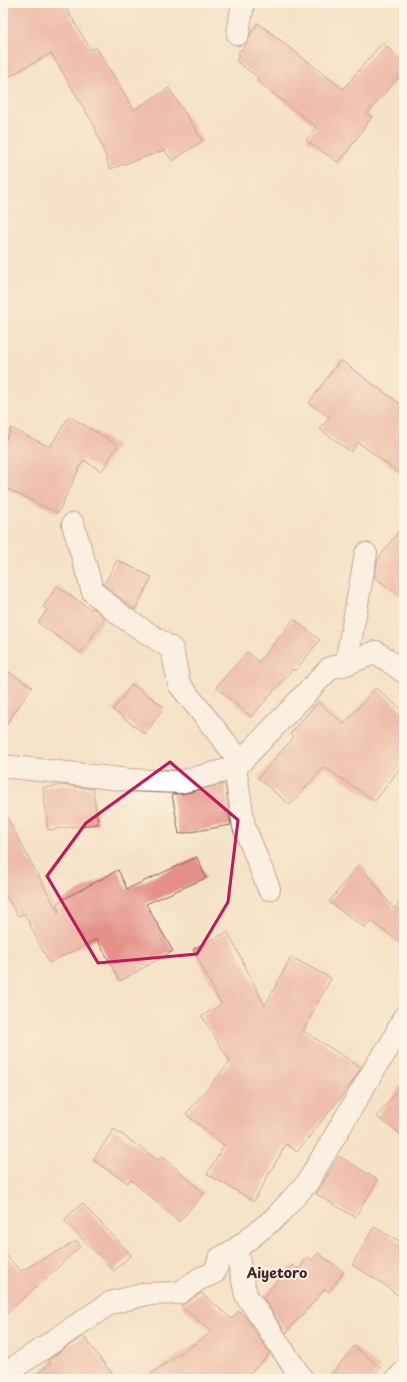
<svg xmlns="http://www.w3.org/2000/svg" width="407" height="1382" font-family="'Playpen Sans',sans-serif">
<rect width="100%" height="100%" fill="#fcf5e5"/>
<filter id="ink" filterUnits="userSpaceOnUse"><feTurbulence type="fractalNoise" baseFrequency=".025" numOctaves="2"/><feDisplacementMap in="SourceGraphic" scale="8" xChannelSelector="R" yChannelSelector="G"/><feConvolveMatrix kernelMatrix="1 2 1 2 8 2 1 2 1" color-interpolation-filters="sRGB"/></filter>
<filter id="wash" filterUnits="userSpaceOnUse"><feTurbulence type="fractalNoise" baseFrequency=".012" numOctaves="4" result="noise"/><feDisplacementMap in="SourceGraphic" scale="16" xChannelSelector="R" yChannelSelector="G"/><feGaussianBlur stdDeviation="0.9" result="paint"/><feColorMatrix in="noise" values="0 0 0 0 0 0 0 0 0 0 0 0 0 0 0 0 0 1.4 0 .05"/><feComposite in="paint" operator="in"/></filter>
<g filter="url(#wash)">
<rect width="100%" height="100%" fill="#f5e2c6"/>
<g id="blocks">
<g fill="#e49087">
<path d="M3 3H63L91 50 96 47 134 110 169 88 203 141 172 161 165 150 110 169 94 125 51 53 3 80Z"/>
<path d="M258 23 343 89 382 43 404 62V71L367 114 372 117 339 163 306 140 316 127 256 80 258 77 236 61 240 55 238 53 248 42 251 33Z"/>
<path d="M340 360 404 407V477L358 442 351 452 320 429 329 417 309 403Z"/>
<path d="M69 416 118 445 102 471 83 460 58 513 3 487V446L11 428 50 447Z"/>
<path d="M404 524V599L374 577 378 559Z"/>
<path d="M117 560 152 577 135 610 104 585Z"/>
<path d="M57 586 92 610 93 608 105 618 81 653 38 623 47 610 43 607Z"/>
<path d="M294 619 320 640 295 671 293 669 251 717 216 687 247 652 259 662Z"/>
<path d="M3 668 32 687 3 729Z"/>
<path d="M132 684 164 707 145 734 113 710Z"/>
<path d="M376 688 404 712V763L375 801 324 767 290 805 258 778 294 737 290 734 318 702 344 724Z"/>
<path d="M225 784 231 825 179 834 172 794H183Z"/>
<path d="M63 785 93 789 98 824 48 830 43 788Z"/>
<path d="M3 810 59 914 58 902 118 870 127 889 197 857 206 878 146 904 173 951 120 981 97 939 49 963 24 913 18 916 3 891Z"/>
<path d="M359 864 394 909 404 897V946L371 921 365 928 329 902Z"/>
<path d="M228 932 265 1006 291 957 331 978 303 1031 361 1067 351 1084 297 1152 286 1144 254 1201 207 1174 224 1145 186 1114 230 1062 202 1016 221 1004 193 949Z"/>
<path d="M404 1081V1136L377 1117Z"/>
<path d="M114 1129 158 1160 162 1156 204 1193 179 1222 130 1179 128 1183 93 1160Z"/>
<path d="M339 1156 378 1180 355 1217 316 1194Z"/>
<path d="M82 1203 131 1255 114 1271 64 1220Z"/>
<path d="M374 1227 404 1244V1300L382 1283 352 1265Z"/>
<path d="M77 1241 80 1247 3 1317V1252L21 1271Z"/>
<path d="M318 1253 344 1272 329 1292 325 1289 286 1333 263 1297 292 1265 299 1269 308 1257 312 1260Z"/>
<path d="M201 1293 232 1319 239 1311 245 1317 269 1352 267 1357 244 1379H143L212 1332 181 1306Z"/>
<path d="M83 1336 116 1379H30L51 1363 48 1360Z"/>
<path d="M354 1346 380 1367 371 1379H328Z"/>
</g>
</g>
</g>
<g filter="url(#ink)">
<use href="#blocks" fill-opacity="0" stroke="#866361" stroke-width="1"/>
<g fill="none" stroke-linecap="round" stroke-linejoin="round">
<g stroke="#866361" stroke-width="24">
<g id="street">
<path d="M238 34 243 3"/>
<path d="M73 524 93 592 123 617 172 649 179 684 241 762"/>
<path d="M346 664 366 554"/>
<path d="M3 766 130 780 180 782 235 768 330 668 346 664 376 652 404 672"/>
<path d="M235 768 244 826 269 889"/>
<path d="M236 1249 246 1295 302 1379"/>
<path d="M3 1375 110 1303 146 1294 179 1293 199 1279 214 1273 220 1258 236 1249 275 1218 307 1183 378 1063 391 1044 404 1017"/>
<path d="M397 1379 404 1372"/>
</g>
</g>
<use href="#street" stroke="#fff" stroke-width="22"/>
</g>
</g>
<path d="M0 0H407V1382H0ZM170 762 238 820 228 902 197 954 98 963 47 876 86 823Z" fill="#f5e2c6" fill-opacity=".55" fill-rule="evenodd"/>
<path fill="none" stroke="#c2185b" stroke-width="3" stroke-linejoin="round" d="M170 762 238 820 228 902 197 954 98 963 47 876 86 823Z"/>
<g text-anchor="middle" stroke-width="4" stroke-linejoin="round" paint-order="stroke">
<g font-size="14" font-weight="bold" fill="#4a1f2b" stroke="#fcf5e5">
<text x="277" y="1278">Aiyetoro</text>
</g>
</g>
<rect width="407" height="1382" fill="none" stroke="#fcf5e5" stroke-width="16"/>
</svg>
